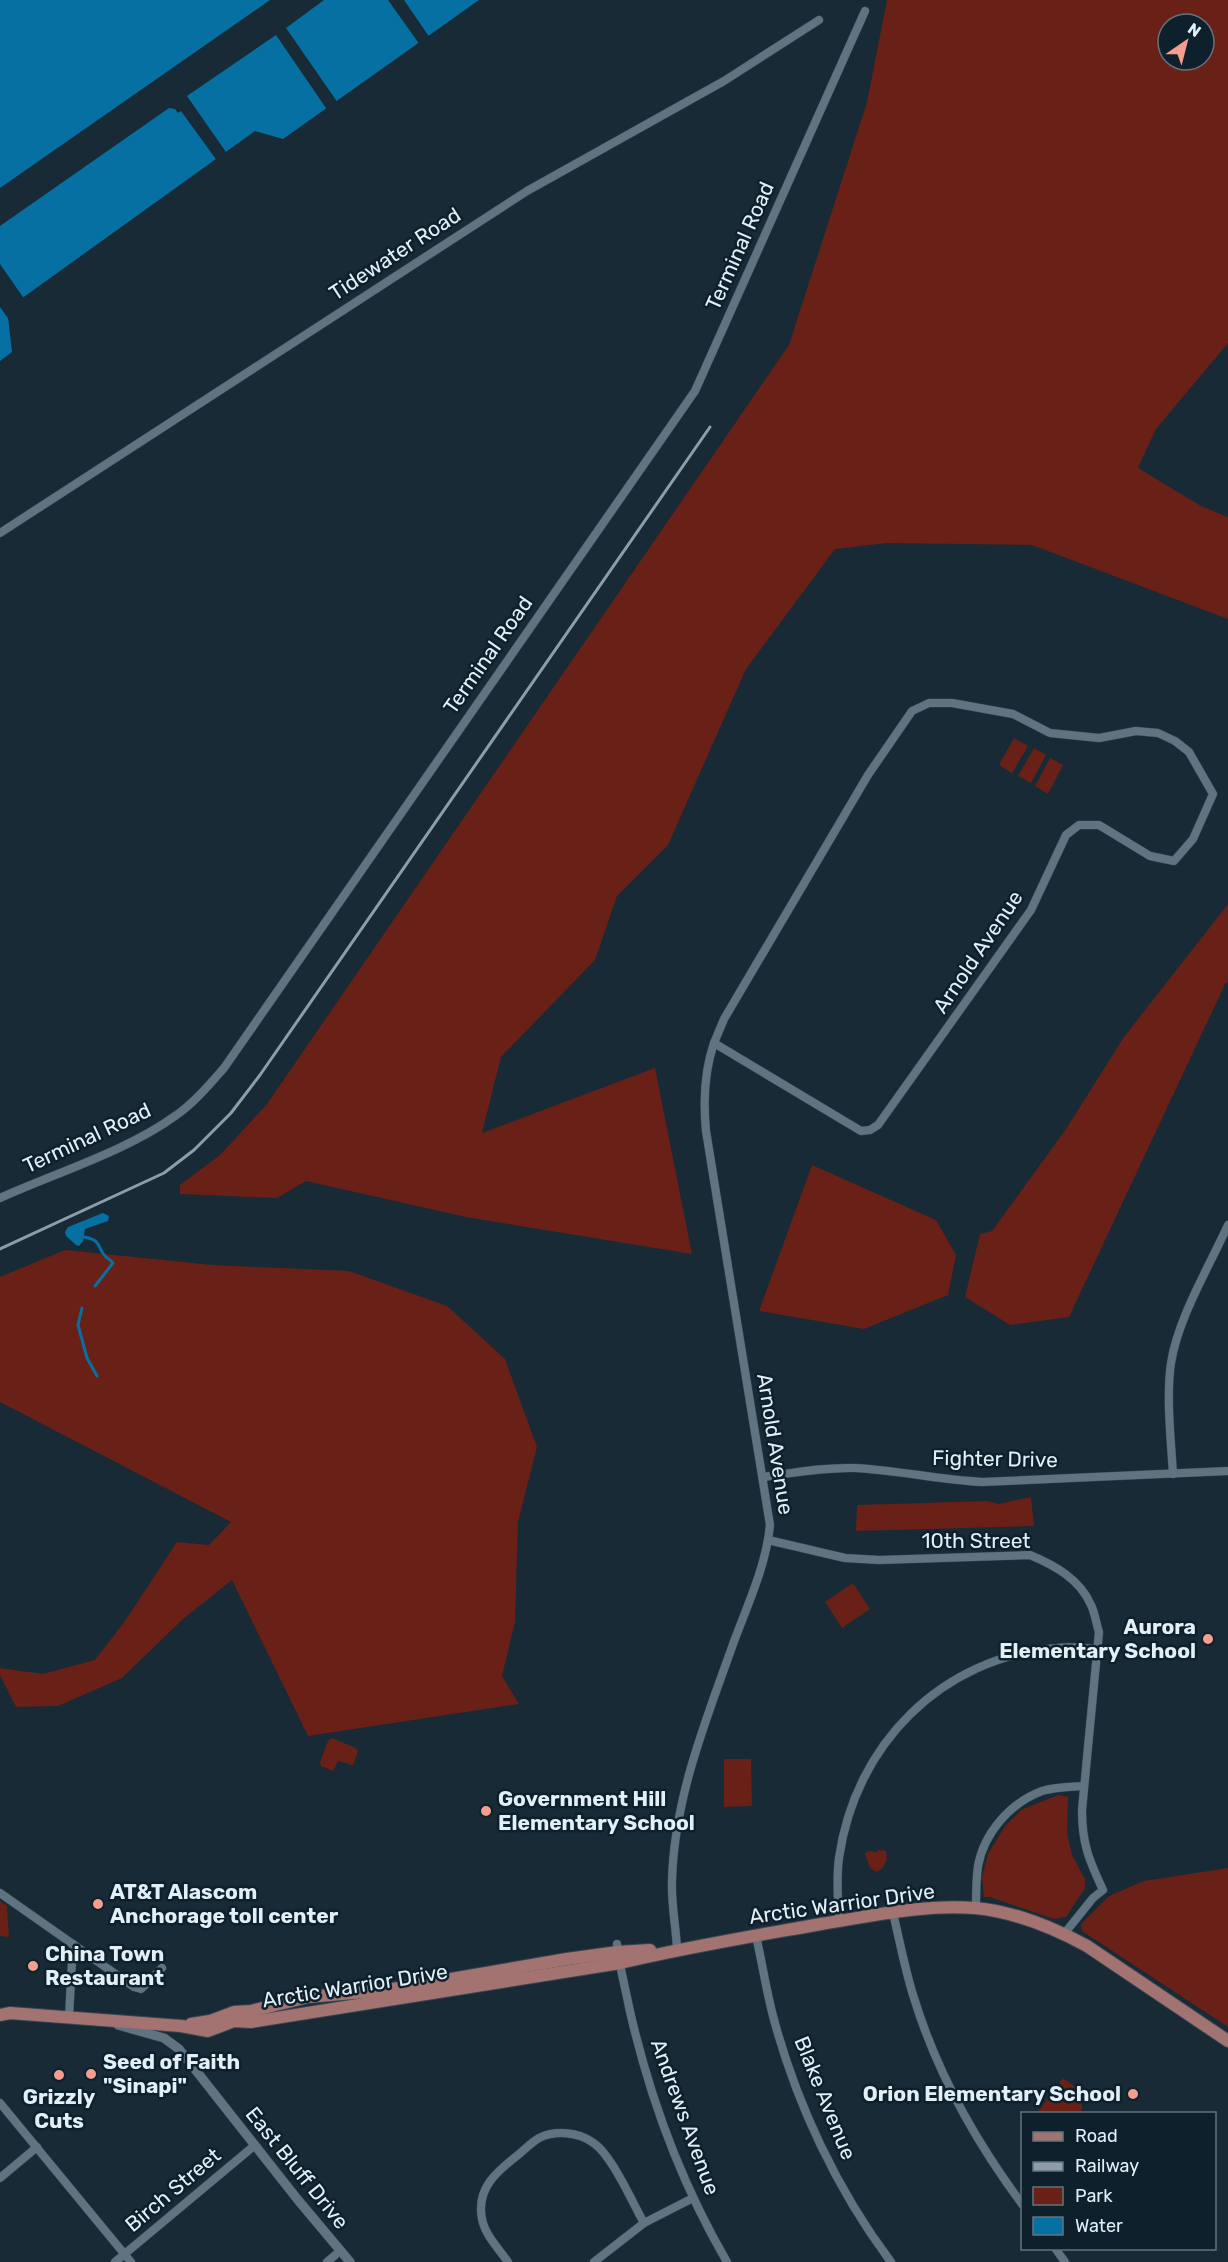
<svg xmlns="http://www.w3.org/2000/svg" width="1228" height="2262" font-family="Rubik,sans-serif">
<rect width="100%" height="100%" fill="#172a36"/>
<g fill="#682017" fill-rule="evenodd">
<path d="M887 0H1228V343L1156 429 1138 468 1201 506 1228 517V619L1032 545 887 543 835 549 746 669 668 845 617 896 595 960 501 1057 482 1133 655 1068 692 1254 466 1217 306 1181 277 1198 180 1194V1185L220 1155 267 1104 789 345 867 102ZM1168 24H1204V60H1168Z"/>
<path d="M1014 738 1028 746 1012 773 999 765Z"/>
<path d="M1034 748 1046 755 1031 783 1018 776Z"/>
<path d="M1050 758 1063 765 1048 794 1035 786Z"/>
<path d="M1228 904V983L1226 982 1069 1317 1010 1325 965 1297 980 1234 992 1231 1066 1129 1124 1037Z"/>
<path d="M812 1165 936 1220 956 1255 948 1295 864 1329 759 1311Z"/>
<path d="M65 1250 212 1265 349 1271 447 1306 505 1359 537 1447 518 1522 515 1622 502 1676 519 1704 308 1736 232 1580 183 1619 122 1678 58 1706 16 1707 0 1675V1668L43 1674 95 1660 125 1621 177 1542 209 1545 231 1522 0 1402V1277Z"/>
<path d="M1031 1497 1034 1526 856 1531 857 1505 988 1501 999 1504Z"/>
<path d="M853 1583 870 1609 842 1628 825 1602Z"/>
<path d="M332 1738 356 1748 358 1752 353 1765 338 1761 333 1771 321 1766 320 1762 328 1741Z"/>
<path d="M724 1759H751L752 1806 724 1807Z"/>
<path d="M1058 1795 1068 1797 1067 1833 1072 1855 1085 1879V1888L1066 1917 1054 1919 990 1897H984L982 1877 988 1854 1005 1826 1021 1810Z"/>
<path d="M879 1850 886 1851 887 1860 882 1869 876 1872 870 1868 865 1854 868 1851 876 1852Z"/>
<path d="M1228 1868V2027L1082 1931 1081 1924 1109 1896 1144 1881Z"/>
<path d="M0 1901 7 1906 9 1937 0 1936Z"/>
<path d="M1063 2078 1077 2088 1075 2096 1082 2105 1081 2113H1037Z"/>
</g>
<g fill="#0770a2">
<path d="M0 0H479L283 139 255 131 7 309 12 352 0 361Z"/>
<path d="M103 1213 109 1216 108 1221 85 1229 83 1241 79 1246 76 1245 66 1236 65 1232 68 1227Z"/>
</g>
<g fill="#172a36">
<path d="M270 0H324L286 28 338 103 328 111 276 35 187 96 228 155 218 162 181 111 178 113 175 109 169 108 0 226V188Z"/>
<path d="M388 0H404L430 38 420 45Z"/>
<path d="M0 264 25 300 10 311 12 324 0 307Z"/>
</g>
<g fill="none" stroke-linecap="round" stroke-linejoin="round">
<g stroke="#0770a2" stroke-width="3">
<path d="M84 1237C103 1240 97 1249 106 1257 108 1259 111 1260 113 1263L95 1286"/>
<path d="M82 1308 78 1325 87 1358 97 1376"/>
</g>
<g stroke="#384751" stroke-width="9">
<g id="minor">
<path d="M0 533 527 191 724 81 819 20"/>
<path d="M929 703H952L1013 714 1050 733 1099 738 1136 731 1158 733 1175 741 1189 752 1213 794 1193 839 1174 861 1150 856 1099 825H1079L1066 835 1031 910 878 1125 870 1130 861 1131 714 1043 724 1019 868 775 912 711Z"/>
<path d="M0 1198C55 1173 127 1151 175 1116 194 1103 209 1085 224 1068L695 391 865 11"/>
<path d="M1173 1474C1171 1441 1166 1396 1171 1363 1178 1318 1209 1267 1228 1225"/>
<path d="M763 1477C793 1473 824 1467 854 1468 897 1470 940 1480 982 1482L1228 1471"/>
<path d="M768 1540 845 1558 879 1560 1030 1555C1054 1565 1080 1579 1091 1605 1095 1613 1096 1623 1099 1632L1082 1810C1082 1844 1089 1860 1103 1890L1093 1898 1064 1934"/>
<path d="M0 1893 134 1987 141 1989 162 1968"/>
<path d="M976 1908C976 1895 976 1880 978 1866 984 1833 1010 1803 1042 1791 1055 1787 1070 1787 1084 1786"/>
<path d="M893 1913C900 1942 905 1970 914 1998 937 2073 976 2142 1022 2204"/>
<path d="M839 1921C838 1900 836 1879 839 1858 855 1745 941 1657 1057 1648 1070 1646 1085 1648 1098 1649"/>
<path d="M756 1936C762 1962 766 1989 773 2016 796 2103 837 2190 891 2262"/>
<path d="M617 1944C619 1965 625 1986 629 2007 649 2096 681 2183 727 2262"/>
<path d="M677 1949C676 1927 671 1903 672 1881 674 1799 705 1723 732 1647 746 1608 766 1567 770 1525L706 1131C703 1100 704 1072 714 1043"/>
<path d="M69 2017 73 1944"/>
<path d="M0 2103 131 2262"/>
<path d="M0 2178 37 2147"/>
<path d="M1055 2248 1065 2262"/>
<path d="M115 2262 255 2145"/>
<path d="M327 2262 340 2251"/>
<path d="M508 2262C499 2249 485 2235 482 2219 476 2189 496 2172 518 2155 524 2150 532 2142 539 2138 555 2130 578 2132 592 2142 611 2153 632 2202 644 2223"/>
<path d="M594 2262 644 2223 693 2198"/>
</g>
</g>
<g stroke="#384751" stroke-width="10">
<path id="tertiary" d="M118 2025 164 2038 179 2049 298 2200 350 2262"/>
</g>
<g stroke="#384751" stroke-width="14">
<g id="primary">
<path d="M0 2015 10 2013 181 2026 208 2031 234 2021 251 2022 620 1963C686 1947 754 1936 821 1924 871 1916 924 1904 975 1908 1016 1912 1052 1927 1087 1946L1228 2041"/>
<path d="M191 2024 210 2021 234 2012 251 2011 308 1997 387 1990 567 1959 618 1952 650 1950"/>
</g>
</g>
<use href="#minor" stroke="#5f7381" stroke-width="8"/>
<use href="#tertiary" stroke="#5f7381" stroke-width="9"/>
<use href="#primary" stroke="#a27370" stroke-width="12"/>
<path stroke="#8e9da7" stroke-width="3" d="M0 1249 164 1173 194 1150 231 1113 260 1075 710 427"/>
</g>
<g fill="#f59d8e" stroke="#0e202b" stroke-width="2">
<circle cx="1208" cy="1639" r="6"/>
<circle cx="486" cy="1811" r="6"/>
<circle cx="98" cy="1904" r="6"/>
<circle cx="33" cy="1966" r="6"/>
<circle cx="91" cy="2074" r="6"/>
<circle cx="59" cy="2075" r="6"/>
<circle cx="1133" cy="2094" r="6"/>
</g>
<g text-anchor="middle" stroke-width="5" stroke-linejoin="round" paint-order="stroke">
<g font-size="21" fill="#e3eff7" stroke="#0e202b">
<text transform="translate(740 246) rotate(-66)" y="7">Terminal Road</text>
<text transform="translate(395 254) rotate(-33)" y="7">Tidewater Road</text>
<text transform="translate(488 655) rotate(-55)" y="7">Terminal Road</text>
<text transform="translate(978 952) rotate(-56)" y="7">Arnold Avenue</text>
<text transform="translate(87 1138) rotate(-25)" y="7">Terminal Road</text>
<text transform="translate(775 1444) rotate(81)" y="7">Arnold Avenue</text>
<text transform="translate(995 1459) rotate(1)" y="7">Fighter Drive</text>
<text x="976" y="1548">10th Street</text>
<text transform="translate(842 1904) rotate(-8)" y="7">Arctic Warrior Drive</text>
<text transform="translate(355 1986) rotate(-9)" y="7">Arctic Warrior Drive</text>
<text transform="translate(825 2098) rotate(68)" y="7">Blake Avenue</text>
<text transform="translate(685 2117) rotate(70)" y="7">Andrews Avenue</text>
<text transform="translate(297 2168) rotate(51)" y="7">East Bluff Drive</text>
<text transform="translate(173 2190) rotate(-40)" y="7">Birch Street</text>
</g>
<g font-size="21" font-weight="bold" fill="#e3eff7" stroke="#0e202b" text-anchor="start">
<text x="1196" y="1634" text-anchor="end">Aurora<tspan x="1196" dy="24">Elementary School</tspan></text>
<text x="498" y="1806">Government Hill<tspan x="498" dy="24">Elementary School</tspan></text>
<text x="110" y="1899">AT&amp;T Alascom<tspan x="110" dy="24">Anchorage toll center</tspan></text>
<text x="45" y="1961">China Town<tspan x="45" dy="24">Restaurant</tspan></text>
<text x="103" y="2069">Seed of Faith<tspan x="103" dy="24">"Sinapi"</tspan></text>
<text x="1121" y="2101" text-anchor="end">Orion Elementary School</text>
<text x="59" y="2104" text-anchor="middle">Grizzly<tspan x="59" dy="24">Cuts</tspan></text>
</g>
</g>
<rect x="1021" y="2112" width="195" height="138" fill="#0e202b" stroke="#63737d" stroke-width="1.5"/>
<rect x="1033" y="2132" width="30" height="9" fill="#a27370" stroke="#63737d" stroke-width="1.5"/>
<text x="1075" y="2142" font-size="18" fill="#e3eff7">Road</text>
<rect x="1033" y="2162" width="30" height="9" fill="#8e9da7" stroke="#63737d" stroke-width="1.5"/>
<text x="1075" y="2172" font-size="18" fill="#e3eff7">Railway</text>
<rect x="1033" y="2187" width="30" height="18" fill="#682017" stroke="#63737d" stroke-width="1.5"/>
<text x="1075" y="2202" font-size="18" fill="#e3eff7">Park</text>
<rect x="1033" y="2217" width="30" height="18" fill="#0770a2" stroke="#63737d" stroke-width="1.5"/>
<text x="1075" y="2232" font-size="18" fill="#e3eff7">Water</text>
<g transform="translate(1186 42) rotate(35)"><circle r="28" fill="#0e202b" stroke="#63737d" stroke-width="1.5"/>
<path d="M0-4.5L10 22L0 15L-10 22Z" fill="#f59d8e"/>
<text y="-9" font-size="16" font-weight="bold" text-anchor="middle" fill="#e3eff7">N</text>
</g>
</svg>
